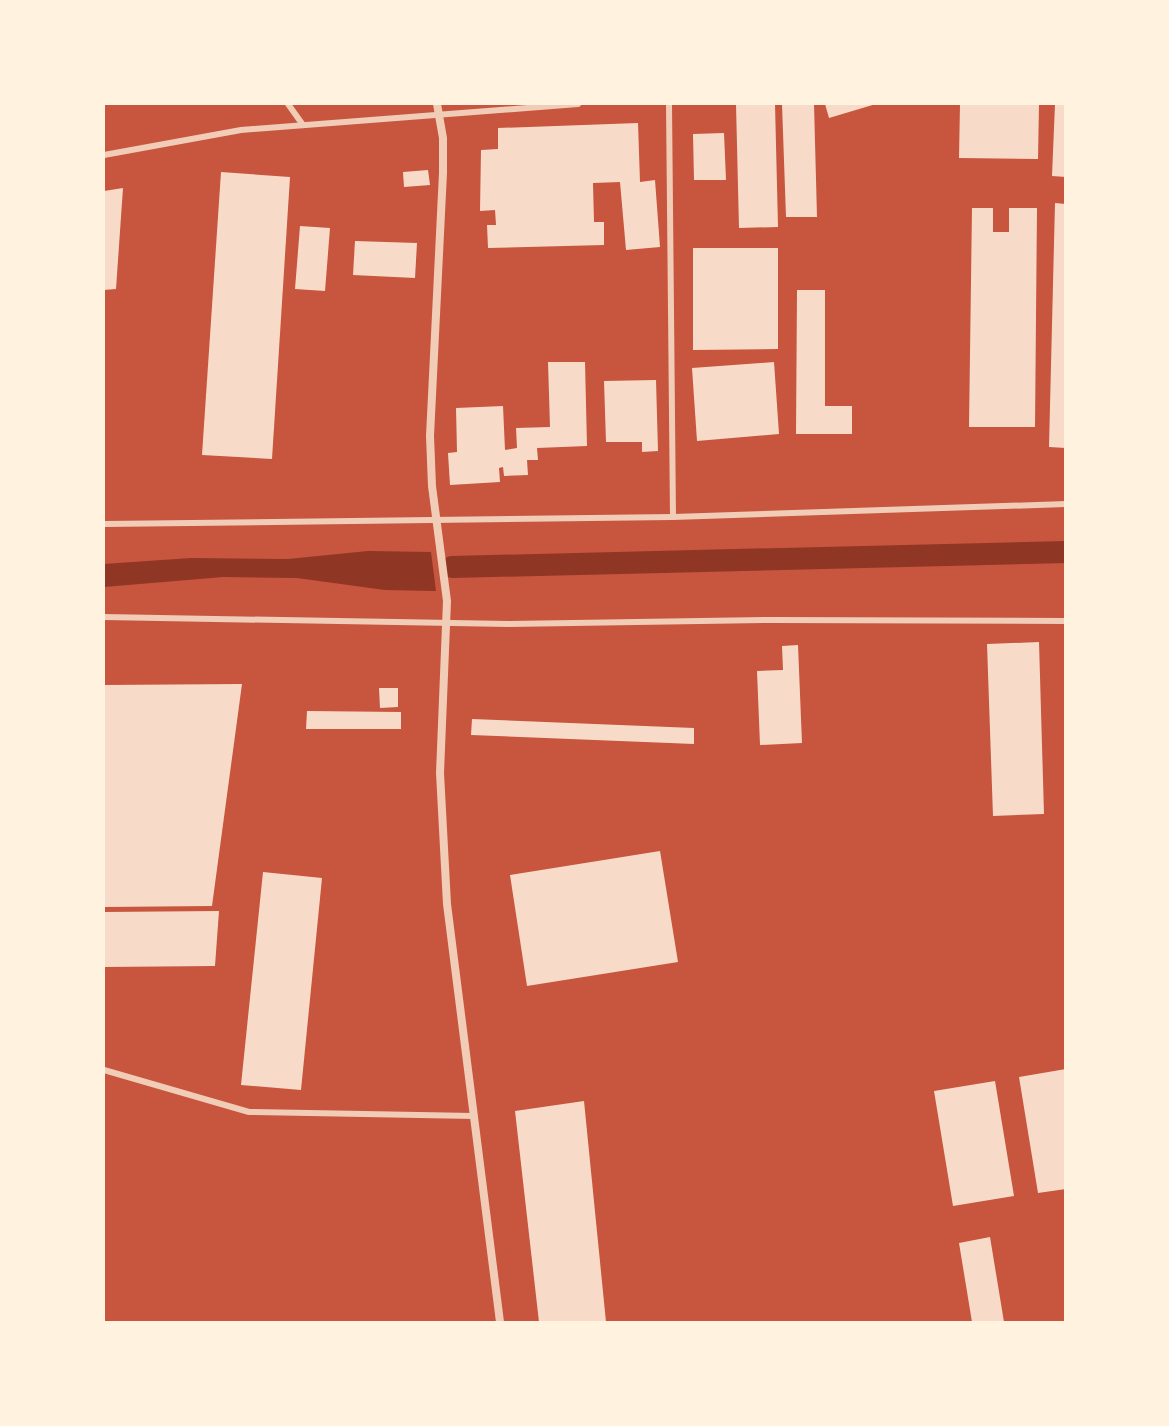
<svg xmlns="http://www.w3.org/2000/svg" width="1169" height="1426" font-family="'Nunito Sans',sans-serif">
<rect width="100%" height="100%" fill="#c8553d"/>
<path fill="#8f3625" d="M368 551 431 552 436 591 385 590 297 578 223 577 104 587V564L191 558 288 559Z"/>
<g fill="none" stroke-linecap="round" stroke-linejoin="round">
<path stroke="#8f3625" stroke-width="22" d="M452 567 1066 552"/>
</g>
<g fill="#f7dbc8">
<path d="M736 104H775L778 227 739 228Z"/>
<path d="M782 104H814L817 217H786Z"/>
<path d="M825 104H876L829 118Z"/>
<path d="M960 104H1039L1038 159 959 158Z"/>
<path d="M1055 104H1066V177L1052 176Z"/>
<path d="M638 123 640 182 655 180 660 247 626 250 620 182 593 183 594 222H604V245L488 248 487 225H496L495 210 480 211 481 150 498 149V128Z"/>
<path d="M724 133 726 180H694L693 134Z"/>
<path d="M428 170 430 185 404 187 403 172Z"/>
<path d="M221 172 290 177 272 459 202 455Z"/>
<path d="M123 188 116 289 104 290V191Z"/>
<path d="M1055 203 1066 204V448L1049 447Z"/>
<path d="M972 208H993V232H1009V208H1037L1035 427H969Z"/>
<path d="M300 226 330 228 325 291 295 289Z"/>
<path d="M355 241 417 243 415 278 353 275Z"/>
<path d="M693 248H778V349L693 350Z"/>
<path d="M797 290H825V406H852V434H796Z"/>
<path d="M548 362H585L587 446 537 448 538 460H527L528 475 504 476 503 467 499 468 500 482 450 485 448 453 457 452 456 408 503 406 505 450 517 448 516 428 550 427Z"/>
<path d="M774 362 779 434 697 441 692 368Z"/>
<path d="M656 380 658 451 642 452V442H606L604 381Z"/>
<path d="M1039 642 1044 814 993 816 987 644Z"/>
<path d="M798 645 802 743 760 745 757 671 783 670 782 646Z"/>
<path d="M242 684 212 906 104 907V685Z"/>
<path d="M379 688H398V707L380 708Z"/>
<path d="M307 711 401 712V729H306Z"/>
<path d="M472 719 694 728V744L471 735Z"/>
<path d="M660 851 678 962 527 986 510 875Z"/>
<path d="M263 872 322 878 301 1090 241 1085Z"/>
<path d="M219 911 215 966 104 967V912Z"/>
<path d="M1066 1069V1189L1038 1193 1019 1077Z"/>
<path d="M995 1081 1014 1196 953 1206 934 1091Z"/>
<path d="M584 1101 606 1322H539L515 1111Z"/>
<path d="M990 1237 1004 1322H972L959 1243Z"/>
</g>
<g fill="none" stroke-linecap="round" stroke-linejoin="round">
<g stroke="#f1ccb7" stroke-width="6">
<path d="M288 104 303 125"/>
<path d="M669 104 673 517"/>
<path d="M104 155 241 130 578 104"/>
<path d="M104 524 673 517 1066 504"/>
<path d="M104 617 509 624 770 620 1066 621"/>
<path d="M104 1070 249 1112 474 1116"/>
</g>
<path stroke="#f1ccb7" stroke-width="8" d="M437 104 443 138V173L430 436 432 486 447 601 440 773 447 904 500 1322"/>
</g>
<rect width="1169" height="1426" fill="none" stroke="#fff3e0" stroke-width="210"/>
</svg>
